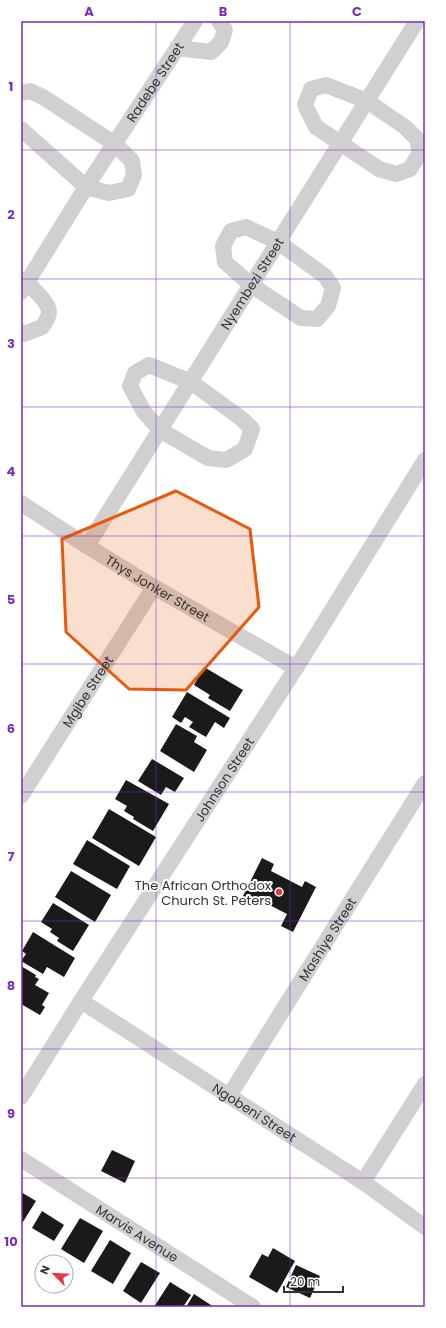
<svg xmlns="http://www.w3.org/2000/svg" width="446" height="1328" font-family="Poppins,sans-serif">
<rect width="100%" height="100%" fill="#fff"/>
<g fill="#1a1a1a">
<path d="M204 667 243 690 230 711 208 698 210 695 194 685Z"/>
<path d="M187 692 230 718 224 728 215 722 206 737 189 727 193 722 185 717 181 723 172 717Z"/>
<path d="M176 724 197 736 194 742 207 750 194 772 160 751Z"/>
<path d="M152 759 184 778 175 792 166 787 161 795 138 781Z"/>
<path d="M126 780 169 804 153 831 133 819 134 817 124 811 127 806 115 799Z"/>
<path d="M109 809 156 837 139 866 92 838Z"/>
<path d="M87 840 130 866 117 889 73 864Z"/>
<path d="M262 858 274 864 271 871 302 887 305 881 316 887 293 932 281 926 287 914 254 897 250 905 241 900Z"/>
<path d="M71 871 111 895 95 922 55 897Z"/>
<path d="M53 903 89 925 73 951 57 941 59 938 50 932 52 929 41 922Z"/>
<path d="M33 932 75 958 64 977 47 967 43 974 21 961 26 954 22 951Z"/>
<path d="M21 966 36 975 35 977 39 979 35 985 49 993 42 1005 45 1007 40 1015 21 1004Z"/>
<path d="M112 1150 135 1161 125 1183 101 1171Z"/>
<path d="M21 1192 36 1201 21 1225Z"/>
<path d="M42 1211 64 1225 54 1241 32 1228Z"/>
<path d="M80 1218 103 1231 84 1263 61 1249Z"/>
<path d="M110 1240 131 1253 113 1284 91 1271Z"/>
<path d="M273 1248 295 1261 277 1293 249 1277 262 1254 268 1257Z"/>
<path d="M141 1262 160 1273 141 1303 123 1291Z"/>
<path d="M296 1265 320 1276 310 1298 286 1287Z"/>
<path d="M170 1282 191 1295 183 1307H154Z"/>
<path d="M194 1294 214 1307H186Z"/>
</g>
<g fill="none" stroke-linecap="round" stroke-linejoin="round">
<g stroke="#d0d0d0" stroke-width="16">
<path d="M177 48 211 52 221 42 225 30 219 21"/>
<path d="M326 85 367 101 405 127 417 139 420 153 410 169 396 174 379 169 316 127 305 105 311 89Z"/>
<path d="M21 93 30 91 43 97 115 144 132 161 134 175 128 189 109 193 86 187 21 129"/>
<path d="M246 227 278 242 325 276 333 288 328 306 317 319 301 318 251 285 225 262 223 246 231 231Z"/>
<path d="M21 279C29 284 49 302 49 312 49 317 45 323 42 327L24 334 21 332"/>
<path id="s1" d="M21 292 86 187 195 21"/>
<path d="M149 365 191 382 242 419 252 429 245 449 226 460 208 458 160 430 144 412 130 386 135 373Z"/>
<path id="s2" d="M21 503 87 546 154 587 296 668"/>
<path id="s3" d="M87 546 417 21"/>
<path id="s4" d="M21 796 154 587"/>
<path id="s5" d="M81 1001 363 1182 425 1227"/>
<path id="s6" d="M229 1096 425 783"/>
<path id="s7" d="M21 1097 81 1001 296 668 425 460"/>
<path id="s8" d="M21 1159 253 1307"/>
<path d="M363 1182 425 1084"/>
</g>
</g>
<path fill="#e8590c" fill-opacity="0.2" stroke="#e8590c" stroke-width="3" stroke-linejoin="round" d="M176 491 250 529 259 607 186 690 129 689 66 632 62 539Z"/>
<path fill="none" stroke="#7b2cbf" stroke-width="1" stroke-opacity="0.55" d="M156 21V1307M290 21V1307M21 150H425M21 279H425M21 407H425M21 536H425M21 664H425M21 792H425M21 921H425M21 1049H425M21 1178H425"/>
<circle fill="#e63946" stroke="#fff" stroke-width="1.5" cx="279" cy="892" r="4"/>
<g text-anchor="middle" stroke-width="4" stroke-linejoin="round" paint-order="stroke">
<g font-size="13" fill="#333" stroke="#fff">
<text dy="5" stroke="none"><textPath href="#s1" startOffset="249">Radebe Street</textPath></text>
<text dy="5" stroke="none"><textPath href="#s3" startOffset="310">Nyembezi Street</textPath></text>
<text dy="5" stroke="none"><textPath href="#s2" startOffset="161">Thys Jonker Street</textPath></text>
<text dy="5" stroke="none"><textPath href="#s4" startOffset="124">Mgibe Street</textPath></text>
<text dy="5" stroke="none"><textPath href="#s7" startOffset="377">Johnson Street</textPath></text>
<text dy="5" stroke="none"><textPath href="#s6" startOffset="185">Mashiye Street</textPath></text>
<text dy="5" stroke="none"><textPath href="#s5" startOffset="206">Ngobeni Street</textPath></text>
<text dy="5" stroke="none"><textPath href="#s8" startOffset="138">Marvis Avenue</textPath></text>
</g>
<g font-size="13" fill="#333" stroke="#fff" text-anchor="end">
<text x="271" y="890">The African Orthodox<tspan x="271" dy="15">Church St. Peters</tspan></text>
</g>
</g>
<rect width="446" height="1328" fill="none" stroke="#ffffff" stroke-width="44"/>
<g transform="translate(54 1274) rotate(294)"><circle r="19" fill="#ffffff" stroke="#adadad"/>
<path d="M0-3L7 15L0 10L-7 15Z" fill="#e63946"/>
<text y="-6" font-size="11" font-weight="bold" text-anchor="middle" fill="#333333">N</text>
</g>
<path d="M284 1286v6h59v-6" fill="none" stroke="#333333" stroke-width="2"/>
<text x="290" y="1286" font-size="12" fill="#333333" stroke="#ffffff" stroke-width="3" paint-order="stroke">20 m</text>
<rect x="22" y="22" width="402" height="1284" fill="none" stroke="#7b2cbf" stroke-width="1.5"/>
<g font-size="13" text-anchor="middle" font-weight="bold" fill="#7b2cbf">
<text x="89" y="16">A</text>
<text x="223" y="16">B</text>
<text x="357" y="16">C</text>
<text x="11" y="91">1</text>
<text x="11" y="219">2</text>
<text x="11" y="348">3</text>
<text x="11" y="476">4</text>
<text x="11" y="604">5</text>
<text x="11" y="733">6</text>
<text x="11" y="861">7</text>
<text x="11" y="990">8</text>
<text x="11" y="1118">9</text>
<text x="11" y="1246">10</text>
</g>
</svg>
